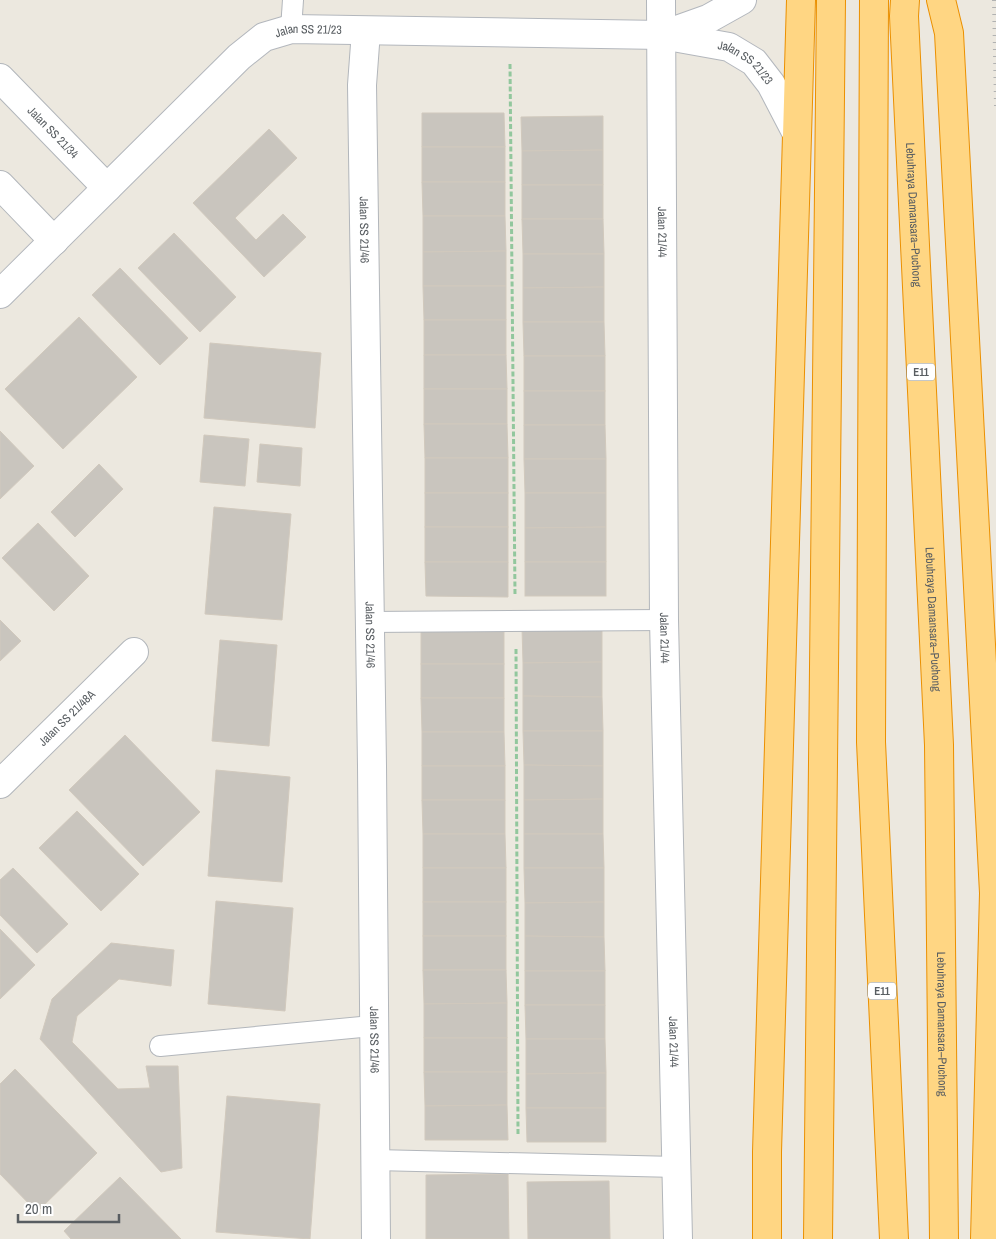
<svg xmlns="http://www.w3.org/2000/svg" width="996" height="1239" font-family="'Archivo Narrow',sans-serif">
<rect width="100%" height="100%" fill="#ece8df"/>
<g fill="#c9c5be" stroke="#d1c9bd">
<path d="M422 113H504L505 147H422Z"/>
<path d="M603 116V150L522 151 521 117Z"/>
<path d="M269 129 297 158 235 218 256 240 283 214 306 237 264 277 193 203Z"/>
<rect x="422" y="147" width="83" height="35"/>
<path d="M603 150V185H522V151Z"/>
<path d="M422 182H505V216H423Z"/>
<rect x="522" y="185" width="81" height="34"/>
<path d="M423 216H505L506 251 423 252Z"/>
<path d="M522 219H603L604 254H523Z"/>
<path d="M174 233 236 297 200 332 138 268Z"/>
<path d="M506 251V286H423V252Z"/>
<path d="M523 254H604V287L523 288Z"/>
<path d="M120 268 188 338 160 365 92 295Z"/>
<path d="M423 286H506V320H424Z"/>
<path d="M604 287V322H523V288Z"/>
<path d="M79 317 137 377 63 449 5 389Z"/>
<rect x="424" y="320" width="82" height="35"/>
<path d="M523 322H604L605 356H524Z"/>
<path d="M210 343 321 353 315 428 204 418Z"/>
<path d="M424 355H506L507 389H424Z"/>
<rect x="524" y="356" width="81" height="35"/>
<rect x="424" y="389" width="83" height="35"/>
<rect x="524" y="391" width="81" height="34"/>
<path d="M424 424H507L508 458H425Z"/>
<path d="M524 425H605L606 459H524Z"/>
<path d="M0 431 34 466 0 499Z"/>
<path d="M204 435 249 439 245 486 200 482Z"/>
<path d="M260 444 302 448 300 486 257 482Z"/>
<rect x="425" y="458" width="83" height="35"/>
<path d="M524 459H606V493H525Z"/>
<path d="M99 464 123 489 75 537 51 512Z"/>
<rect x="425" y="493" width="83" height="34"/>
<path d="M525 493H606V527L525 528Z"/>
<path d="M214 507 291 514 282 620 205 614Z"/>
<path d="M38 523 89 576 54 611 2 558Z"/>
<rect x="425" y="527" width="83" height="35"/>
<path d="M606 527V562H525V528Z"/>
<path d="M425 562H508V597L426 596Z"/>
<rect x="525" y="562" width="81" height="34"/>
<path d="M0 620 21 641 0 661Z"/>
<path d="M522 628H602V662L523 663Z"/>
<rect x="421" y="630" width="83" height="34"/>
<path d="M220 640 277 645 269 746 212 741Z"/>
<path d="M602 662V697L523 696V663Z"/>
<rect x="421" y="664" width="83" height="34"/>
<path d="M523 696 602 697 603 731H523Z"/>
<path d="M421 698H504V732H422Z"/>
<path d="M523 731H603V766L524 765Z"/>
<path d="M422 732H504L505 766H422Z"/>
<path d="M125 735 200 812 143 866 69 790Z"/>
<path d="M524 765 603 766V799L524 800Z"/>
<rect x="422" y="766" width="83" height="34"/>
<path d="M216 770 290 777 282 882 208 876Z"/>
<path d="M603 799V834H524V800Z"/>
<path d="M422 800H505V834H423Z"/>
<path d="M77 811 139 874 101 911 39 848Z"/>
<path d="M423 834H505L506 868H423Z"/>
<path d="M524 834H603L604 868H524Z"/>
<path d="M13 868 68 924 37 953 0 915V880Z"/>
<rect x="423" y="868" width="83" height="34"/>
<path d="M524 868H604V902L525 903Z"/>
<path d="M216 901 293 908 285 1011 208 1004Z"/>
<rect x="423" y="902" width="83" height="34"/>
<path d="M604 902V937L525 936V903Z"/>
<path d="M0 929 35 965 0 999Z"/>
<rect x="423" y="936" width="83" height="34"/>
<path d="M525 936 604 937 605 971H525Z"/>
<path d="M111 943 174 950 171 986 119 979 77 1016 72 1042 118 1089 150 1088 146 1066H178L182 1168 161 1172 40 1039 52 999Z"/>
<path d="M423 970H506L507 1003 424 1004Z"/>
<rect x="525" y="971" width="80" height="34"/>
<path d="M507 1003V1038H424V1004Z"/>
<path d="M525 1005H605V1039H526Z"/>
<rect x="424" y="1038" width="83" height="34"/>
<path d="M526 1039H605L606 1073 526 1074Z"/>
<path d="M15 1069 97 1153 37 1212 0 1174V1084Z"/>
<path d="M424 1072H507V1105L425 1106Z"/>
<path d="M606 1073V1108H526V1074Z"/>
<path d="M227 1096 320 1104 310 1239 216 1232Z"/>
<path d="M507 1105 508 1140H425V1106Z"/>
<path d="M526 1108H606V1142H527Z"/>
<path d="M508 1174 509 1239H426V1175Z"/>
<path d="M120 1177 181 1239H71L64 1231Z"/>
<path d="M609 1181 610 1239H528L527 1182Z"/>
</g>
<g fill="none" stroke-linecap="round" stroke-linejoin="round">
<g stroke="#b2b6bb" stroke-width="22">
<g id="lane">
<path d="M291 29 293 0"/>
<path d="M368 622 664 620"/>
<path d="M160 1046 372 1026"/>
<path d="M375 1160 677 1167"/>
</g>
</g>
<g stroke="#b2b6bb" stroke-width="30">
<g id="street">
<path id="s1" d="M661 0 664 620 678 1239"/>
<path id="s2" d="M366 31 362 85 372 766 376 1239"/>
<path id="s3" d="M0 78 107 188"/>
<path d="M0 185 54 241"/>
<path id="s4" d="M0 784 134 652"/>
</g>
</g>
<g stroke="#b3b7bd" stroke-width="30">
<g id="secondary">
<path d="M663 35 708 19 742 0"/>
<path id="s5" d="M0 294 239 57 264 37 291 29 662 35 729 47 754 62 771 84 796 132"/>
</g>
</g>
<g stroke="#eb9000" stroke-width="30">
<g id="highway">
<path d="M874 0 871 742 894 1239"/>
<path id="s6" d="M905 0 904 16 939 745 944 1239"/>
<path d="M941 0 949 33 994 893 985 1239"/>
<path d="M767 1239V1152L801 0"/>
<path d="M818 1239 831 0"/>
</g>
</g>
<g stroke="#92c79d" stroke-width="3" stroke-dasharray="5 2.5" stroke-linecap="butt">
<path d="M510 64 515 595"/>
<path d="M516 649 518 1135"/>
</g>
<use href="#lane" stroke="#fff" stroke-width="20"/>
<use href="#street" stroke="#fff" stroke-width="28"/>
<use href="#secondary" stroke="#fff" stroke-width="28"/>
<use href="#highway" stroke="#ffd683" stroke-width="28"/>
<path stroke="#b1b2b2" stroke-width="4" stroke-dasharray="1 6" stroke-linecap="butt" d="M994 0 996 106"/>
</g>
<g text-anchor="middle" stroke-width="5" stroke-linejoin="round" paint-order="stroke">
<g fill="#fff" stroke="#8a8e90" stroke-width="1">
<rect x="907" y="363.5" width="28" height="17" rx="4"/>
<rect x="868" y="982.5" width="28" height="17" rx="4"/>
</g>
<g font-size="11" font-weight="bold" fill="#585d61">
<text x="921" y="376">E11</text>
<text x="882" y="995">E11</text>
</g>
<g font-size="12" fill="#585d61" stroke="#fff">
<text dy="4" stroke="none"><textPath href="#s5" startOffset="414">Jalan SS 21/23</textPath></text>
<text dy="4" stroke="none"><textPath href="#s5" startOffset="858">Jalan SS 21/23</textPath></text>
<text dy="4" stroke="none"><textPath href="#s3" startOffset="76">Jalan SS 21/34</textPath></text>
<text dy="4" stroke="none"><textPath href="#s6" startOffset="215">Lebuhraya Damansara–Puchong</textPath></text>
<text dy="4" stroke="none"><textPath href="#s2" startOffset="199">Jalan SS 21/46</textPath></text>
<text dy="4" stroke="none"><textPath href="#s1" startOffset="232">Jalan 21/44</textPath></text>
<text dy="4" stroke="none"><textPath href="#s6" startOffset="620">Lebuhraya Damansara–Puchong</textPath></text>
<text dy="4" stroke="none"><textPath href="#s2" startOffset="604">Jalan SS 21/46</textPath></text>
<text dy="4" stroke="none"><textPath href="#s1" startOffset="638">Jalan 21/44</textPath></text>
<text dy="4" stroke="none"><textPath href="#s4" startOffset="94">Jalan SS 21/48A</textPath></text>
<text dy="4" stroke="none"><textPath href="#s6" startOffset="1025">Lebuhraya Damansara–Puchong</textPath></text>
<text dy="4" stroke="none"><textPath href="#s2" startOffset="1009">Jalan SS 21/46</textPath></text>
<text dy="4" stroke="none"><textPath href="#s1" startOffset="1042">Jalan 21/44</textPath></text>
</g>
</g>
<path d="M18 1214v8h101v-8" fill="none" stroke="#585d61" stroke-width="2.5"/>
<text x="25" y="1214" font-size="15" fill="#585d61" stroke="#ffffff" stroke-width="4" paint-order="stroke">20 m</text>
</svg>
